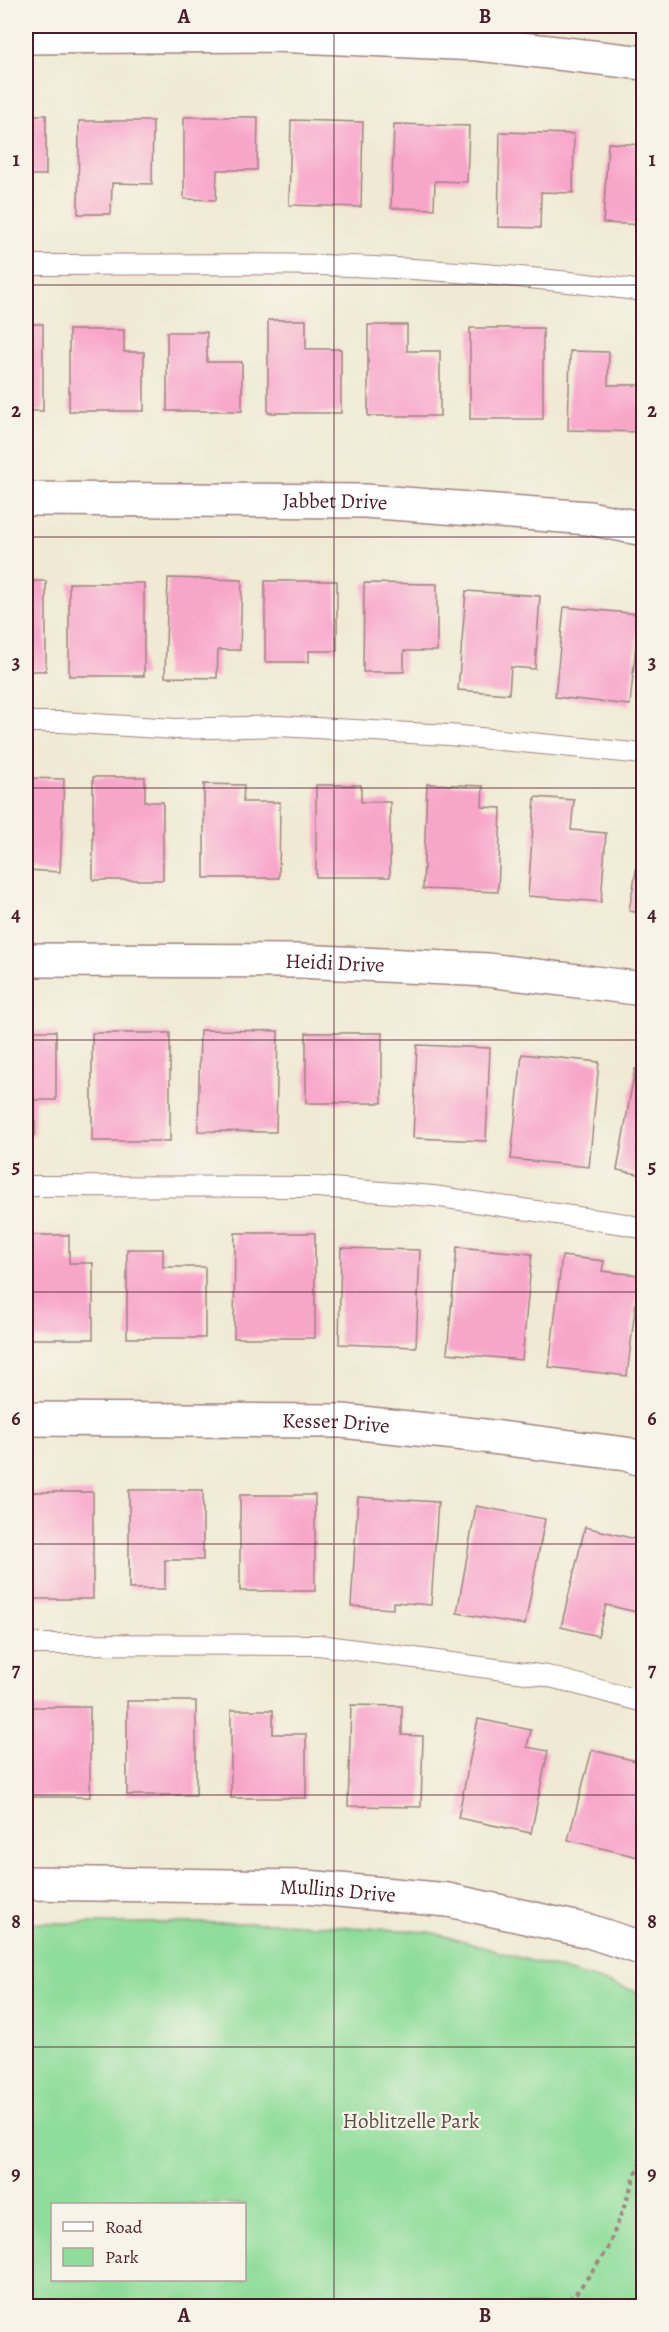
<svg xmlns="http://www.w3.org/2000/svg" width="669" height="2332" font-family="Alegreya,serif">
<rect width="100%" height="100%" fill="#f7f3e8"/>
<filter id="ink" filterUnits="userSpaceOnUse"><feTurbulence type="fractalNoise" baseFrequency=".0167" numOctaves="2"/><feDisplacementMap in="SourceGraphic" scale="12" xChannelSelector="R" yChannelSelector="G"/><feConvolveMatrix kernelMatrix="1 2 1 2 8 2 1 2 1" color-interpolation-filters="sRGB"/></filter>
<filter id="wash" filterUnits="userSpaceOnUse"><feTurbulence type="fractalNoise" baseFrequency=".008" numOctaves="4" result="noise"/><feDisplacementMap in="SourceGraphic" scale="24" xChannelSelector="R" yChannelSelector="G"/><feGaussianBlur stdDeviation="1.35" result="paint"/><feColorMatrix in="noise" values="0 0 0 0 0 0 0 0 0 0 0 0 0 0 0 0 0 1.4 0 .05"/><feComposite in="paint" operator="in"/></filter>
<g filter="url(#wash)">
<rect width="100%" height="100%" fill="#f0ead4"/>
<path fill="#8fdd9a" stroke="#6c7e62" stroke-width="1.5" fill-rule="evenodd" d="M26 1923H283L430 1932 643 1993V2306H26ZM52 2204H244V2280H52Z"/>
<g id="blocks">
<g fill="#f8a5ca">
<rect x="26" y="115" width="20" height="60"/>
<path d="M184 117H258L257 170H217L216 200 184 199Z"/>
<path d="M291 120 363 122 361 207 289 205Z"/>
<path d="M79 121H153L152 184 112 183 111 214H78Z"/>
<path d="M394 124 469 126 467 182 435 181 434 209 391 208Z"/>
<path d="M500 132 574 134 573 193 541 192 540 228 498 227Z"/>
<path d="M608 143 644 145V225L603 223Z"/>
<path d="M268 320H306V349H341V413H268Z"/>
<rect x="26" y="324" width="17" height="87"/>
<path d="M368 325H407V351H440V416H368Z"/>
<rect x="470" y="328" width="73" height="91"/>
<path d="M69 330H124V352H144V411H69Z"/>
<path d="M167 332H207V362H242V411H167Z"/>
<path d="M570 351 609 352 608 385H640L639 432 568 430Z"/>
<path d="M168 578 242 580 240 650H218L217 678 165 677Z"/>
<rect x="26" y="581" width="20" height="90"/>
<path d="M265 581H337V651H309V662H265Z"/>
<rect x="69" y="583" width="75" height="93"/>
<path d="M364 583 437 584V651H404V672H363Z"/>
<path d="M466 591 540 596 535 669 511 667 509 694 458 690Z"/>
<path d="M564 607 639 614 630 705 555 697Z"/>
<path d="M93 777H145V802H163V880H93Z"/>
<path d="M26 778 64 779 60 872 26 870Z"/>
<path d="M204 784 244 785 243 802H280L279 878H204Z"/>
<path d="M427 784 483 786 482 807 501 808 498 892 423 889Z"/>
<path d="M316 785H361V802H390V877H316Z"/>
<path d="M535 797 574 800 571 830 606 833 601 902 528 896Z"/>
<path d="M642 836H644V914L629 911Z"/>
<path d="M200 1030 278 1031 276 1132 198 1131Z"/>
<path d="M26 1031H56V1100H35V1135H26Z"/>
<rect x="92" y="1033" width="78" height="108"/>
<rect x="306" y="1033" width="76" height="70"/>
<path d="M417 1045 490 1048 486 1141 413 1138Z"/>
<path d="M522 1054 599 1062 589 1167 511 1159Z"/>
<path d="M635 1069 644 1071V1175L617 1170Z"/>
<path d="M235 1233H315V1338H234Z"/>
<path d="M26 1235H69V1263H93V1339H26Z"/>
<path d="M457 1247 532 1254 522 1360 447 1353Z"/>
<path d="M341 1248 420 1250 416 1347 339 1344Z"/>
<path d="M127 1249H163V1267H205V1338H127Z"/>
<path d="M562 1256 604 1261 602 1271 639 1275 627 1376 549 1367Z"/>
<path d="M129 1490H203V1560H165V1589H129Z"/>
<rect x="26" y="1492" width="67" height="107"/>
<rect x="240" y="1495" width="75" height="96"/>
<path d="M358 1497 438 1502 431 1605 393 1602V1609L351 1606Z"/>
<path d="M476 1506 545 1519 525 1625 457 1613Z"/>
<path d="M585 1527 644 1541V1603L641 1613 606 1605 598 1636 561 1627Z"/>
<rect x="127" y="1701" width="69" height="94"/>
<path d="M351 1705 402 1706V1735L423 1736 421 1807 348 1806Z"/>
<rect x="26" y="1707" width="64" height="90"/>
<path d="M231 1710H273V1734H306V1798H231Z"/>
<path d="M478 1719 531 1730 527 1747 548 1751 531 1833 458 1818Z"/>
<path d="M592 1750 644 1763 642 1858 568 1840Z"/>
</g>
</g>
</g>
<g filter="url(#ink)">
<use href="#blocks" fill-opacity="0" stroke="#9d8480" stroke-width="1.5"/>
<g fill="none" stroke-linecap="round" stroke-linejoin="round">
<g stroke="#9d8480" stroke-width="22">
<g id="lane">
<path d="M26 265C124 265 223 263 321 265 429 268 537 277 644 291"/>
<path d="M26 722H61L176 729 278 726 449 735 644 754"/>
<path d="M26 1186 318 1187 433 1196 625 1224 644 1229"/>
<path d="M26 1644 319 1645 547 1676 644 1702"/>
</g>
</g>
<g stroke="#9d8480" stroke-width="36">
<g id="street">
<path d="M26 37 274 35 478 44 644 63"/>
<path id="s1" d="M26 499 365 501 589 518 644 529"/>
<path id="s2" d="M26 960 299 961 488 970 644 989"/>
<path id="s3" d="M26 1419 342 1421 484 1436 626 1454 644 1460"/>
</g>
</g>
<g stroke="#9d8480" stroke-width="36">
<g id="secondary">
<path id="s4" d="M26 1883 306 1887 448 1900 589 1931 644 1949"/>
</g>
</g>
<path stroke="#9d8480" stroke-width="4" stroke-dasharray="4.5 4.5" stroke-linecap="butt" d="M552 2306 574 2296 607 2251 644 2153"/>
<use href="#lane" stroke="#fff" stroke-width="20"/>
<use href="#street" stroke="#fff" stroke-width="33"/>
<use href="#secondary" stroke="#fff" stroke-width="33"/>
</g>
</g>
<path fill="none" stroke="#4a1f2b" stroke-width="1.5" stroke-opacity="0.55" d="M334 26V2306M26 285H644M26 537H644M26 788H644M26 1040H644M26 1292H644M26 1544H644M26 1795H644M26 2047H644"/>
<g text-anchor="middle" stroke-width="4.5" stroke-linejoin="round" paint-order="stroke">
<g font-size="21" fill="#4a1f2b" stroke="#f7f3e8">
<text dy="7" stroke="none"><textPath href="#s1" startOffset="309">Jabbet Drive</textPath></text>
<text dy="7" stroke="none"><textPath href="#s2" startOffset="309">Heidi Drive</textPath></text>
<text dy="7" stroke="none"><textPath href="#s3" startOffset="310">Kesser Drive</textPath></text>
<text dy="7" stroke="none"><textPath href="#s4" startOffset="312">Mullins Drive</textPath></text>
</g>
<g font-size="21" fill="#5b4e47" stroke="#f7f3e8">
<text x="411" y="2128">Hoblitzelle Park</text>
</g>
</g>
<rect width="669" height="2332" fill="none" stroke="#f7f3e8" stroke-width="66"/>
<rect x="51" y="2203" width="195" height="78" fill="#f7f3e8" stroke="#b29e9c" stroke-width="1.5"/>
<rect x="63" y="2222" width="30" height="9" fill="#ffffff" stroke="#b29e9c" stroke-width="1.5"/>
<text x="105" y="2233" font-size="18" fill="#4a1f2b">Road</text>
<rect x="63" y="2248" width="30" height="18" fill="#8fdd9a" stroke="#b29e9c" stroke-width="1.5"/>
<text x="105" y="2263" font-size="18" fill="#4a1f2b">Park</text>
<rect x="33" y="33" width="603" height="2266" fill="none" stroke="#4a1f2b" stroke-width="2"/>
<g font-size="20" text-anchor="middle" font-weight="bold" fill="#4a1f2b">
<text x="184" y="23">A</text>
<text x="485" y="23">B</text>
<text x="16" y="166">1</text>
<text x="652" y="166">1</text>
<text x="16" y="417">2</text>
<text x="652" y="417">2</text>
<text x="16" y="669">3</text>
<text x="652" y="669">3</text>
<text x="16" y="921">4</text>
<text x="652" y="921">4</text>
<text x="16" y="1173">5</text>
<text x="652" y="1173">5</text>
<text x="16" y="1425">6</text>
<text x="652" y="1425">6</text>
<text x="16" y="1676">7</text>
<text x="652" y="1676">7</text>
<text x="16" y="1928">8</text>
<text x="652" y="1928">8</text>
<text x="16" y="2180">9</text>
<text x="652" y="2180">9</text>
<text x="184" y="2322">A</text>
<text x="485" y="2322">B</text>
</g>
</svg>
